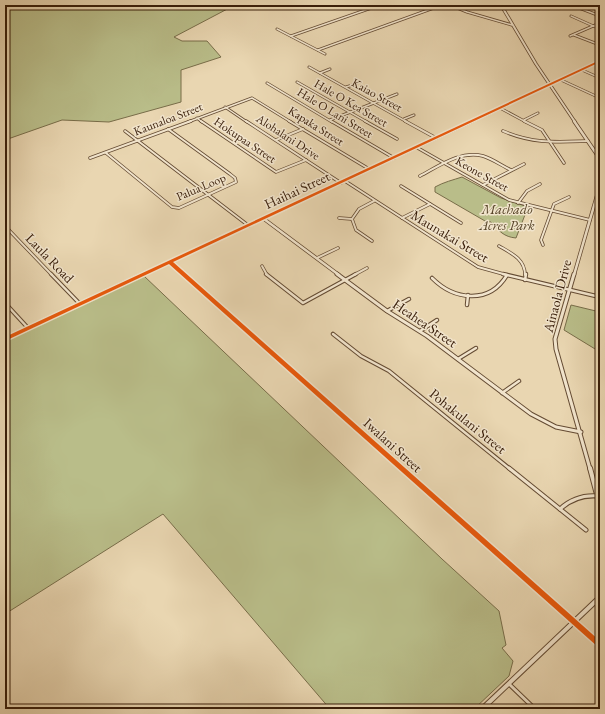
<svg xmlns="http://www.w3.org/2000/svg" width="605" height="714" font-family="'EB Garamond',serif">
<rect width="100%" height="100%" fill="#e9d6b1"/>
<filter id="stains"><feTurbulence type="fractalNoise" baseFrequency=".005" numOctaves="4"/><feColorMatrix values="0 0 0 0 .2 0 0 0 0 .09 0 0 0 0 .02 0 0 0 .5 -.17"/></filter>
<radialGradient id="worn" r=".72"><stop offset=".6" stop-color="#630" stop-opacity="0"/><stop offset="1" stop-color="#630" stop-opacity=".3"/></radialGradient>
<g fill="#b9bd89" stroke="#786d49">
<path d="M5 5H257L246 9 233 6 174 37 182 41H207L221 57 181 70V102L109 122 62 120 5 140Z"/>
<path d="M462 177 501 198 528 207 516 238C504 237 499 231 491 222L485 221 435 192V187C444 182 453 180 462 177Z"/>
<path d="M144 276 442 559 499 611 506 645 502 648 513 661 509 676 474 709H330L163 514 5 614V341Z"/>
<path d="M571 305 600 312V352L564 330Z"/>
</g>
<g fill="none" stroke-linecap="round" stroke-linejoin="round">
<g stroke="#644b33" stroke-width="3">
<g id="minor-far3">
<path d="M450 5 467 12 512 25"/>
<path d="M574 6 600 16"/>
<path d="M571 16 600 29"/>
<path d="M277 29 325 54"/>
<path d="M574 35 600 45"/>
<path d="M291 36 380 5"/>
<path d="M570 36 600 23"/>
<path d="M318 50 442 5"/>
<path d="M309 67 407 122"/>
<path d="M582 70 600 78"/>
<path d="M320 73 330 69"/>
<path d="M561 80 600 98"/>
<path d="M297 82 367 122"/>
<path d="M267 83 332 122"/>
<path d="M346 87 356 84"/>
<path d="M225 107 247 122"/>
<path d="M500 108 526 122"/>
<path d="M197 118 202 122"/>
<path d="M404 119 414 115"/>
<path d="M330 120 397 94"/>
<path d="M524 120 538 113"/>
<path d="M188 122 252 98 291 122"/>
</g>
</g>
<g stroke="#644b33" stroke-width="3.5">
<g id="minor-far2">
<path d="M201 121 276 172 306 160"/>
<path d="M246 121 341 183"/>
<path d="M289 121 369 169"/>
<path d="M331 121 394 158"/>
<path d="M365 121 397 139"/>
<path d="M405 121 436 138"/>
<path d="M524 121 542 130 564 163"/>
<path d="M125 131 249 226"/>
<path d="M503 131C533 144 556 142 588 141"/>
<path d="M276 140 303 129"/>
<path d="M416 147 509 200 590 220"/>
<path d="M106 153 172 207 179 208 236 182 235 178 230 174 168 129"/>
<path d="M90 158 191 121"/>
<path d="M420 176C439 166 461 150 483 156 493 159 502 166 511 170"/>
<path d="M345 181 478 267 507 275"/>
<path d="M483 185 524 164"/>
<path d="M401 186 461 223"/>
<path d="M518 203 527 191 540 184"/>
<path d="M339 218 352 219"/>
<path d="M402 218 430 204"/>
<path d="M5 226 52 275"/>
<path d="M372 241 356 230 352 219 359 209 374 201"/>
<path d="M543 245 541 240 554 204 569 197"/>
<path d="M499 246C511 253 525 259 525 275"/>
<path d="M317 258 338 248"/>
<path d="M170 262 185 275"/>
<path d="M262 266 267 275"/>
<path d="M354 275 367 268"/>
</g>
</g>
<g stroke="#644b33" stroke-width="4.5">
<g id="minor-far1">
<path d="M51 274 80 304"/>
<path d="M183 274 402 469"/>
<path d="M266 274 303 303 356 274"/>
<path d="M503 274 600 297"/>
<path d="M432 278C454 300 489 305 507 275"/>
<path d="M525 280 526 274"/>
<path d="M5 303 28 328"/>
<path d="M467 305 468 295"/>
<path d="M387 311 409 299"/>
<path d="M420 331 437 320"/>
<path d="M333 334 361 356 389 371 510 469"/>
<path d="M458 359 476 348"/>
<path d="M502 393 519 381"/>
</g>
</g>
<g stroke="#644b33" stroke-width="5">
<g id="minor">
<path d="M401 468 574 622"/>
<path d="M509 468 586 530"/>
<path d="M560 509C571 499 582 495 597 496"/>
<path d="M509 684 535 709"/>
</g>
</g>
<g stroke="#644b33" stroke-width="3.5">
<g id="tertiary-far3">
<path d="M501 5 536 64 575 122"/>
<path d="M470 122 600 61"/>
</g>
</g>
<g stroke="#644b33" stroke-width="4">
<g id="tertiary-far2">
<path d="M574 121 600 159"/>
<path d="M264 219 339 275"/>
<path d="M142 275 472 121"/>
<path d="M574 275 600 185"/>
</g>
</g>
<g stroke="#644b33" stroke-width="5">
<g id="tertiary-far1">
<path d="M337 274 387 311 427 336 531 414 556 427 581 432"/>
<path d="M574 274 555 339 556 349 590 469"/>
<path d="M5 339 144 274"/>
</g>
</g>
<g stroke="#644b33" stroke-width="6">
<g id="tertiary">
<path d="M590 468 600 506"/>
<path d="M574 622 600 645"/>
<path d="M482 709 600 597"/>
</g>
</g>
<use href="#minor-far3" stroke="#f1e4cc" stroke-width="1.5"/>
<use href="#minor-far2" stroke="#f1e4cc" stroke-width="2"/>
<use href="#minor-far1" stroke="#f1e4cc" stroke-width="2.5"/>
<use href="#minor" stroke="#f1e4cc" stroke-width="3"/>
<use href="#tertiary-far3" stroke="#f1e4cc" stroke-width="2"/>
<use href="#tertiary-far2" stroke="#f1e4cc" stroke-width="2.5"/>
<use href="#tertiary-far1" stroke="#f1e4cc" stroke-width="3"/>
<use href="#tertiary" stroke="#f1e4cc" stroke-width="4"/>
<g stroke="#f1e4cc" stroke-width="3">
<path id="cycleway" d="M600 60V62L173 262 600 641V648L598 647 169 264 5 341V337Z"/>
</g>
<use href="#cycleway" fill="#e8590c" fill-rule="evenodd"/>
</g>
<g text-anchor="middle" stroke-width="3" stroke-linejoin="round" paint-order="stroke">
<g font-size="12" fill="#381d09" stroke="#f1e4cc">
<text transform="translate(377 95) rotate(29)" y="4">Kaiao Street</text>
<text transform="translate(351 103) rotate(30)" y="4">Hale O Kea Street</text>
<text transform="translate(335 113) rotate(31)" y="4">Hale O Lani Street</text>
<text transform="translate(168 119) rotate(-21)" y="4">Kaunaloa Street</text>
<text transform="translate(316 126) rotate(32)" y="4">Kapaka Street</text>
<text transform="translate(288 137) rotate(33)" y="4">Alohalani Drive</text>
<text transform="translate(245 140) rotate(34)" y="4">Hokupaa Street</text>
<text transform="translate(482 174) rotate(29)" y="4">Keone Street</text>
<text transform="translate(201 187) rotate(-23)" y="4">Palua Loop</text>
</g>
<g font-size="14" fill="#381d09" stroke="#f1e4cc">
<text transform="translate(297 190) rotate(-25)" y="5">Haihai Street</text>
<text transform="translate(450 236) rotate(31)" y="5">Maunakai Street</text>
<text transform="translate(50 258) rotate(46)" y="5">Laula Road</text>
<text transform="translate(557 296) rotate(-75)" y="5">Ainaola Drive</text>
<text transform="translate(425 323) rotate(34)" y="5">Heahea Street</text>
<text transform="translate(468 421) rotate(39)" y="5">Pohakulani Street</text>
<text transform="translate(393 445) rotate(42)" y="5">Iwalani Street</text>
</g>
<g font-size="14" font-style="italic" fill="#584529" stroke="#f1e4cc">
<text x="507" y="214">Machado<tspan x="507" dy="16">Acres Park</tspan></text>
</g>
</g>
<rect width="605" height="714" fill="none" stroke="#e9d6b1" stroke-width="20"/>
<rect x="6" y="6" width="593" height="702" fill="none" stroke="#381d09" stroke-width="2"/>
<rect x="10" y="10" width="585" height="694" fill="none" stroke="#381d09"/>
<rect width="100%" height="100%" filter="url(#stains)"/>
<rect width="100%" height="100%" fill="url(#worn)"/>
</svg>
